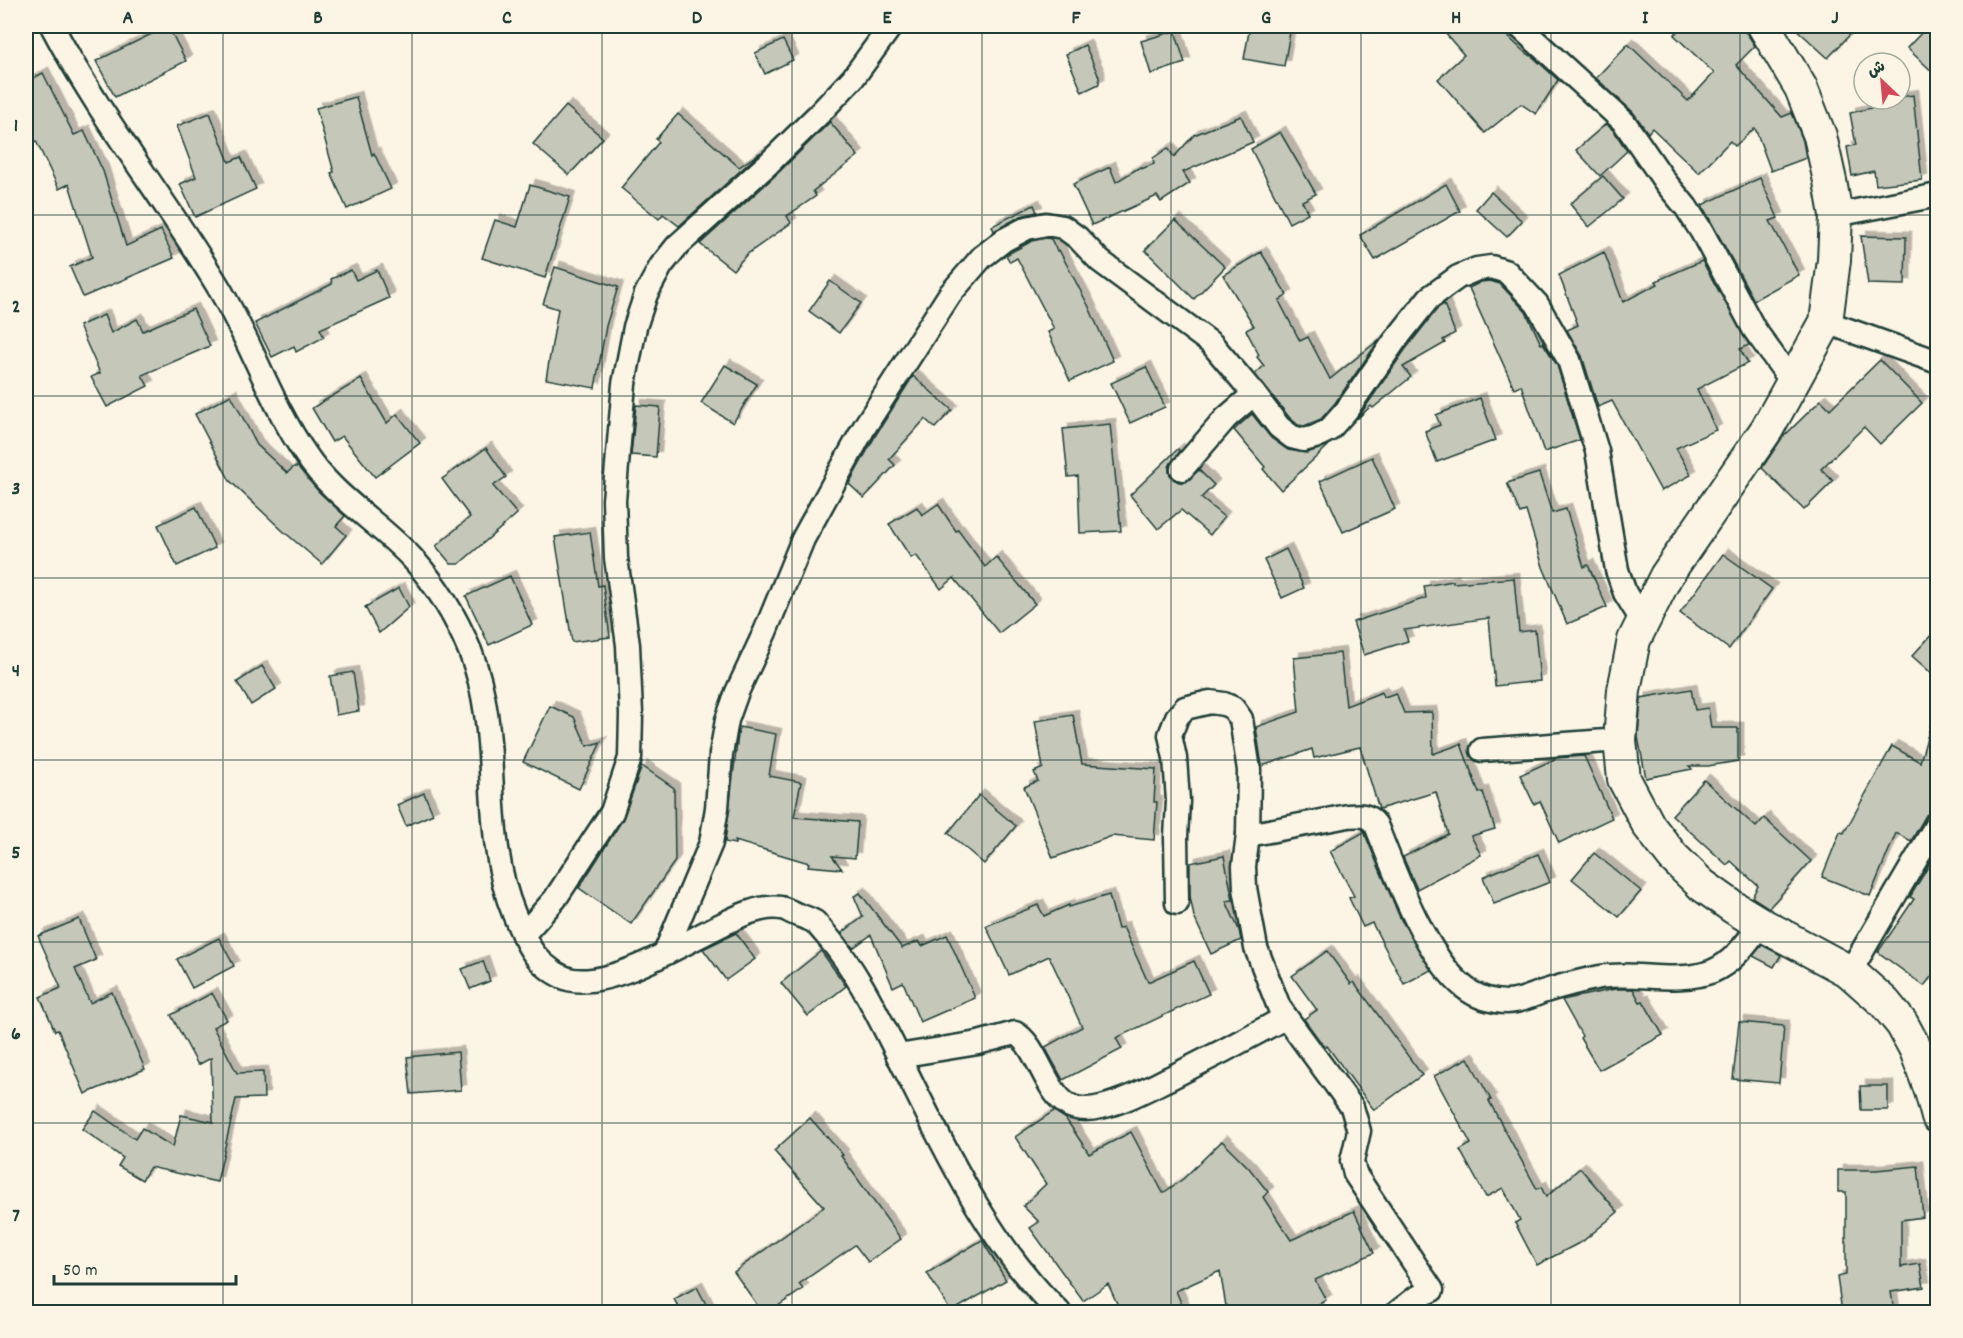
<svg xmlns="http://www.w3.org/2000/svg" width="1963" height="1338" font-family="Dekko,'Playpen Sans Arabic',sans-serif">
<defs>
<filter id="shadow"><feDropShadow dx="5.5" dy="-5.5" stdDeviation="0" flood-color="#0004"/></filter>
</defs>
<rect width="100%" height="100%" fill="#fcf5e5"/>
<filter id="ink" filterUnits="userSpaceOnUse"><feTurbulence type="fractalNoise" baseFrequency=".0167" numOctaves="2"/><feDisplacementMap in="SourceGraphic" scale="12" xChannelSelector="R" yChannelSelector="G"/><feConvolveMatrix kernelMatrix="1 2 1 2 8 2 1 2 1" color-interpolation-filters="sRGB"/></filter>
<g filter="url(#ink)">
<g fill="#c5c7b9" stroke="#1f3d34" stroke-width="1.5" filter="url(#shadow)">
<path d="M168 26 186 61 115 97 96 61Z"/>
<path d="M1250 26 1291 27 1284 66 1244 59Z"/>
<path d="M1439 26H1497L1522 50 1534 58 1558 80 1536 114 1521 104 1485 133 1438 79 1464 55Z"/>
<path d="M1683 26H1739L1748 35 1755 46 1736 65 1782 117 1792 113 1803 141 1806 158 1771 171 1755 128 1735 146 1730 141 1699 173 1652 128 1648 133 1633 112 1596 78 1628 44 1688 101 1714 73 1674 35Z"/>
<path d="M1793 26H1858L1828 58Z"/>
<path d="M1928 26H1938V77L1907 48Z"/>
<path d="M1175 31 1185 63 1151 74 1141 41Z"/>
<path d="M783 40 793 60 765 74 755 53Z"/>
<path d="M1085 45 1099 77V84L1082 92 1066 54Z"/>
<path d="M43 73 74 135 84 131 103 171 126 246 161 230 174 258 83 297 70 267 92 257 69 184 59 189 36 141 26 147V82Z"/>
<path d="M1913 95 1922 180 1876 185 1874 171 1852 176 1847 147 1856 145 1850 113 1888 104 1887 99H1900V97Z"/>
<path d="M356 97 372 155 374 153 391 189 347 209 331 173 334 172 316 108Z"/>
<path d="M566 106 603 138 569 175 533 144Z"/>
<path d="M210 113 229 162 241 157 256 189 195 217 180 184 196 177 177 126Z"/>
<path d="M678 114 739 167 761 152 679 226 663 214 659 219 621 188 659 142 656 139Z"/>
<path d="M1241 116 1253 142 1183 172 1190 183 1161 202 1157 196 1092 225 1073 184 1110 167 1116 182 1140 167 1141 169 1154 164 1153 158 1168 148 1174 157 1194 135Z"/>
<path d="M830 122 858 156 813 191 816 196 787 216 791 223 746 255 733 270 700 244 777 174Z"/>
<path d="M1606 124 1614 131 1627 151 1600 176 1576 150Z"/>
<path d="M1280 132 1316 194 1302 201 1308 213 1289 223 1251 149Z"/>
<path d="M1603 176 1623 199 1589 227 1570 204Z"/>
<path d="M1760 178 1778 218 1770 221 1799 275 1754 300 1702 205Z"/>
<path d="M1446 184 1460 211 1375 260 1360 235Z"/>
<path d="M530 185 570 197 545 278 482 258 495 220 517 227Z"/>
<path d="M1491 192 1522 221 1507 237 1476 209Z"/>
<path d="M1034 205 1037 212 1021 216 994 231 992 226Z"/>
<path d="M1175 220 1225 267 1194 299 1145 250Z"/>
<path d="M1861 236 1906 237 1905 285 1868 284Z"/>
<path d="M1046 238 1051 239 1057 251 1059 250 1088 305 1113 361 1070 381 1048 332 1054 329 1017 258 1010 262 1006 255 1032 241Z"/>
<path d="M1261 252 1287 295 1279 301 1300 341 1308 337 1330 379 1380 339 1335 403 1321 419 1304 426 1298 425 1289 417 1255 374 1264 366 1257 357 1259 355 1246 330 1254 326 1223 275Z"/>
<path d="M1604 252 1623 302 1658 284 1656 281 1702 261 1749 345 1740 349 1748 363 1697 389 1716 430 1676 448 1691 475 1661 491 1612 401 1598 407 1582 356 1567 330 1578 325 1559 275Z"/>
<path d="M555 267 618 287 606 326 595 388 546 379 558 309 543 304Z"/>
<path d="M351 270 356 280 377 270 389 298 320 329 324 337 296 352 294 346 272 357 255 323 332 284 331 279Z"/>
<path d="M830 281 861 303 839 333 809 311Z"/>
<path d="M1490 281 1500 284 1526 312 1541 344 1543 343 1557 365 1580 440 1544 452 1521 385 1514 388 1469 288 1481 282Z"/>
<path d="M1444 304 1455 333 1443 340 1445 343 1403 367 1411 377 1373 408 1371 406 1357 419 1405 350 1438 308Z"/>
<path d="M193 309 210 346 142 375 148 386 107 407 91 377 100 373 79 326 104 315 111 333 137 319 143 331Z"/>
<path d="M1880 360 1922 403 1880 444 1864 427 1821 469 1833 481 1804 510 1762 468 1782 438 1821 400 1830 409Z"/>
<path d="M725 365 757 384 733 423 701 403Z"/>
<path d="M1146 367 1165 407 1130 423 1111 383Z"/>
<path d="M913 376 952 410 935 428 925 419 889 459 895 465 864 498 849 484 877 433Z"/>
<path d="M361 379 387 423 397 414 420 443 375 477 342 436 332 442 312 408Z"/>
<path d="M231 395 257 445 287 473 294 467H298L319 492 345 516 336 526 346 535 322 564 283 531 230 481 195 414Z"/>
<path d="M1480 398 1496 440 1437 462 1425 431 1440 425 1436 415Z"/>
<path d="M636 405 660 407 656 457 631 455Z"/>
<path d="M1252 414 1271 438 1288 450 1307 453 1329 445 1281 490 1263 469 1265 467 1234 430Z"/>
<path d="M1110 424 1121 531 1080 533 1078 476 1068 477 1063 429Z"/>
<path d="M486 448 506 477 493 486 517 514 459 564H451L436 546 470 517 442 479Z"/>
<path d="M1178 449 1180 451 1169 467V473L1173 479 1179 482H1186L1199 470 1214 485 1201 498 1224 517 1210 535 1181 510 1158 529 1130 495Z"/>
<path d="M1372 457 1395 509 1343 532 1320 481Z"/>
<path d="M1539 473 1552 513 1566 509 1584 567 1588 565 1607 607 1567 624 1543 567 1526 511 1520 513 1507 483Z"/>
<path d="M938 504 956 531 958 530 985 567 996 557 1035 604 999 633 954 578 941 589 916 555 911 558 889 524 917 507 922 515Z"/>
<path d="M196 507 215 548 177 566 158 525Z"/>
<path d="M590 532 598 586 603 585 610 637 572 642 555 537Z"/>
<path d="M1286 549 1304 588 1282 598 1264 560Z"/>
<path d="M1723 554 1772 589 1729 649 1680 613Z"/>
<path d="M510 576 532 625 489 645 466 596Z"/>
<path d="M1514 578 1519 632 1535 630 1540 681 1495 686 1489 618 1404 630 1408 641 1364 655 1353 622 1426 598 1424 586 1453 581V583Z"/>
<path d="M399 588 409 607 379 633 365 607Z"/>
<path d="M1938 628V679L1912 656Z"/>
<path d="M1340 653 1346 706 1382 692 1384 697 1396 693 1404 713 1432 712 1433 754 1461 744 1479 793 1483 792 1495 829 1471 836 1481 855 1417 889 1403 857 1448 834 1436 792 1379 809 1360 747 1314 758 1312 749 1262 766 1256 727 1299 712 1294 658Z"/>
<path d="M262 666 276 689 251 705 237 682Z"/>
<path d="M353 672 359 711 336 715 330 676Z"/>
<path d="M1691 689 1695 710 1708 708 1711 728H1738V761L1708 766H1689L1692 769 1646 778 1638 737 1641 698Z"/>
<path d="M550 706 574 717 587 746 601 742 579 789 523 762Z"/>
<path d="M1073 715 1082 764 1156 769 1154 802H1157L1154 840 1112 836 1053 858 1024 787 1038 781 1034 772 1043 768 1035 721Z"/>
<path d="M1932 720 1938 721V802L1933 810 1926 815 1911 841 1896 833 1870 896 1822 877 1840 832 1844 833 1892 746 1920 762Z"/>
<path d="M739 727 776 734 769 776 801 782 794 817 858 822 855 858 832 856 842 869 808 866 809 863 735 841V844L725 842Z"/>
<path d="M1584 756 1612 818 1559 843 1540 801 1534 804 1520 775 1557 758Z"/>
<path d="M642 766 674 788 675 861 631 924 579 888 623 819Z"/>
<path d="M1704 780 1756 827 1764 818 1811 861 1769 908 1752 897 1758 886 1731 861 1727 865 1672 815Z"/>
<path d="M424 793 433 814 406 826 397 805Z"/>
<path d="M979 795 1016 826 984 864 948 833Z"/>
<path d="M1364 832 1400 918 1431 970 1404 984 1372 923 1363 927 1349 898 1354 896 1330 851Z"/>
<path d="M1938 850V968L1924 986 1878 952 1914 899 1910 897Z"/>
<path d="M1594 853 1641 891 1619 917 1572 879Z"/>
<path d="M1538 854 1550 882 1494 904 1483 877Z"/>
<path d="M1224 856 1233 900 1226 901 1239 930 1241 940 1211 954 1194 917 1190 896V863Z"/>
<path d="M860 893 902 948 919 941 922 946 947 935 975 998 920 1022 903 982 893 987 871 935 853 948 842 933 863 917 854 896Z"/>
<path d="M1109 895 1118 929 1123 927 1148 982 1194 961 1209 994 1116 1038 1122 1049 1063 1080 1045 1047 1082 1027 1049 956 1009 975 986 926 1038 905 1044 916 1069 905V907Z"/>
<path d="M79 919 96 960 75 969 90 1003 112 992 145 1069 85 1094 58 1030 55 1031 40 997 61 988 38 936Z"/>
<path d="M736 933 755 959 726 980 703 949Z"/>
<path d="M219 938 234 966 192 988 177 959Z"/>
<path d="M1762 945 1781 955 1774 967 1753 956Z"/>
<path d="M821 951 846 986 808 1016 781 983Z"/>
<path d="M1327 951 1351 984 1354 982 1422 1075 1374 1110 1327 1046 1325 1048 1304 1019 1317 1010 1292 976Z"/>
<path d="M483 961 490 981 470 989 462 969Z"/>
<path d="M1615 989H1633L1640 1002 1643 1001 1663 1035 1599 1070 1580 1038 1582 1036 1562 1000Z"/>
<path d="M212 993 227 1020 213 1027 237 1073 263 1072 264 1098 236 1099 217 1182 150 1167 142 1180 118 1166 123 1158 82 1129 95 1111 135 1139 142 1128 173 1147 181 1115 213 1122 211 1058 198 1065 171 1015Z"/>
<path d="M1739 1022 1784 1026 1779 1083 1733 1079Z"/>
<path d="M458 1052 461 1090 411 1094 407 1057Z"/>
<path d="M1468 1058 1491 1100 1489 1101 1537 1189 1541 1187 1546 1197 1580 1168 1618 1212 1583 1241 1537 1265 1515 1223 1520 1220 1503 1188 1486 1197 1460 1150 1471 1144 1434 1076Z"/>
<path d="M1860 1086H1888V1110H1861Z"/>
<path d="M1054 1111 1066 1119 1089 1154 1131 1132 1163 1193 1183 1179 1222 1141 1249 1168 1268 1192 1263 1197 1291 1240 1354 1211 1374 1253 1315 1280 1326 1300 1316 1306 1319 1312H1227L1220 1271 1176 1291 1185 1312H1121L1108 1284 1083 1301 1030 1228 1039 1222 1023 1206 1046 1184 1015 1137Z"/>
<path d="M810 1118 843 1155 841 1156 901 1239 868 1262 855 1245 799 1284 803 1289 769 1312H762L734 1272 824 1207 774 1151Z"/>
<path d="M1918 1166 1923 1217 1901 1220V1267L1920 1264 1924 1287 1891 1292 1894 1312H1842L1837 1277 1846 1275V1192H1838V1170H1876Z"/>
<path d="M982 1240 1006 1280 951 1312 927 1273Z"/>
<path d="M697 1287 710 1312H681L674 1299Z"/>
</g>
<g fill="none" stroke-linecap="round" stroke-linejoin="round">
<g stroke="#1f3d34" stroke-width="27">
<g id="street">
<path d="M52 26C99 116 163 196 216 283 250 338 269 401 306 455 333 496 378 522 412 558 437 585 456 617 470 651 504 735 479 830 514 914 520 928 526 944 535 955 544 966 559 978 573 980 615 986 682 944 719 926 737 917 760 905 781 908 787 909 792 913 798 915 804 917 810 919 815 922 816 923 826 935 827 936 859 973 880 1020 902 1063 946 1151 988 1243 1059 1312"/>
<path d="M1519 26 1624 122 1666 183 1686 207 1702 232 1754 329 1792 382"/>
<path d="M1836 215 1938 195"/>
<path d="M1826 322 1938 362"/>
<path d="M1182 469 1226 418 1254 394 1279 427 1292 437 1304 440 1315 437 1329 430 1346 411 1394 342 1429 298 1458 277 1477 269 1491 267 1507 272 1537 304 1569 360 1597 451 1617 570 1625 593 1643 622"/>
<path d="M1482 750 1620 740"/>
<path d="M1177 903 1176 837 1178 801 1175 758 1170 735 1177 717 1185 708 1210 702 1224 704 1233 708 1241 719 1249 770 1248 835 1348 816C1361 815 1368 814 1376 825 1394 871 1426 958 1465 988 1476 997 1493 1002 1507 1002 1519 1002 1532 996 1542 992 1561 986 1580 981 1600 977 1637 971 1677 985 1713 971 1734 962 1747 942 1761 924"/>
<path d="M523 935 555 899 612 812 630 758 631 714 628 645 616 558 614 500 624 384 635 327 646 294 661 266 677 246 768 164 819 114 853 78 891 26"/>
<path d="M665 953 711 843 717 808 721 754 727 720 737 692 765 632 803 539 865 426 950 294 982 257 1004 240 1027 228 1046 224 1063 227 1078 238 1100 261 1212 344 1254 394"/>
<path d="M1850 972 1938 822"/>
<path d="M1286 1017 1352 1107 1359 1131 1352 1161 1355 1174 1432 1290 1416 1298 1398 1312"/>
<path d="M898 1056 978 1043 1015 1033C1036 1044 1044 1087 1065 1103 1075 1110 1089 1110 1101 1107 1126 1101 1149 1088 1172 1077 1210 1058 1248 1038 1286 1017L1279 1007 1256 948 1245 888 1244 866 1248 835"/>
</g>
</g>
<g stroke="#1f3d34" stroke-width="36">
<path id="secondary" d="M1764 26 1801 88 1820 136 1830 181 1836 215 1834 260 1826 322 1767 429 1666 576 1634 640 1624 690 1620 740 1624 779 1649 826 1673 857 1702 885 1733 907 1761 924 1850 972 1884 1002 1902 1024 1916 1050 1931 1091 1938 1117"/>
</g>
<use href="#street" stroke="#fcf5e5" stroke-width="22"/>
<use href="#secondary" stroke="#fcf5e5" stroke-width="32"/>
</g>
</g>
<path fill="none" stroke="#1f3d34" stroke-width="1.5" stroke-opacity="0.55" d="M223 26V1312M412 26V1312M602 26V1312M792 26V1312M982 26V1312M1171 26V1312M1361 26V1312M1551 26V1312M1740 26V1312M26 215H1938M26 396H1938M26 578H1938M26 760H1938M26 942H1938M26 1123H1938"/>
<rect width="1963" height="1338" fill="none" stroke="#fcf5e5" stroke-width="66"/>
<g transform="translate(1882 81) rotate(334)"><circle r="28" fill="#fcf5e5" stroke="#a4ab9e" stroke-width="1.5"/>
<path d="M0-4.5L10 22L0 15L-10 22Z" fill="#d1495b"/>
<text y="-9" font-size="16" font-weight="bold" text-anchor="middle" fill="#1f3d34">ش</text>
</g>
<path d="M54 1275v9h182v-9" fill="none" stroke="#1f3d34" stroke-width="3"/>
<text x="63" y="1275" font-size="18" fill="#1f3d34" stroke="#fcf5e5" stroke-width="4.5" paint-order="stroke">50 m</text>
<rect x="33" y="33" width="1897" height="1272" fill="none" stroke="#1f3d34" stroke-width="2"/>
<g font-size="20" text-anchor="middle" font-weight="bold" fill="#1f3d34">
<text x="128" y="23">A</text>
<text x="318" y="23">B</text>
<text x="507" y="23">C</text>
<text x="697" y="23">D</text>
<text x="887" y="23">E</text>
<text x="1076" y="23">F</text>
<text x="1266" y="23">G</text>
<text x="1456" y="23">H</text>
<text x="1645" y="23">I</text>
<text x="1835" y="23">J</text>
<text x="16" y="131">1</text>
<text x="16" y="312">2</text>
<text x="16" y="494">3</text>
<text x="16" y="676">4</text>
<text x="16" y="858">5</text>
<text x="16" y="1039">6</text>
<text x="16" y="1221">7</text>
</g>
</svg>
